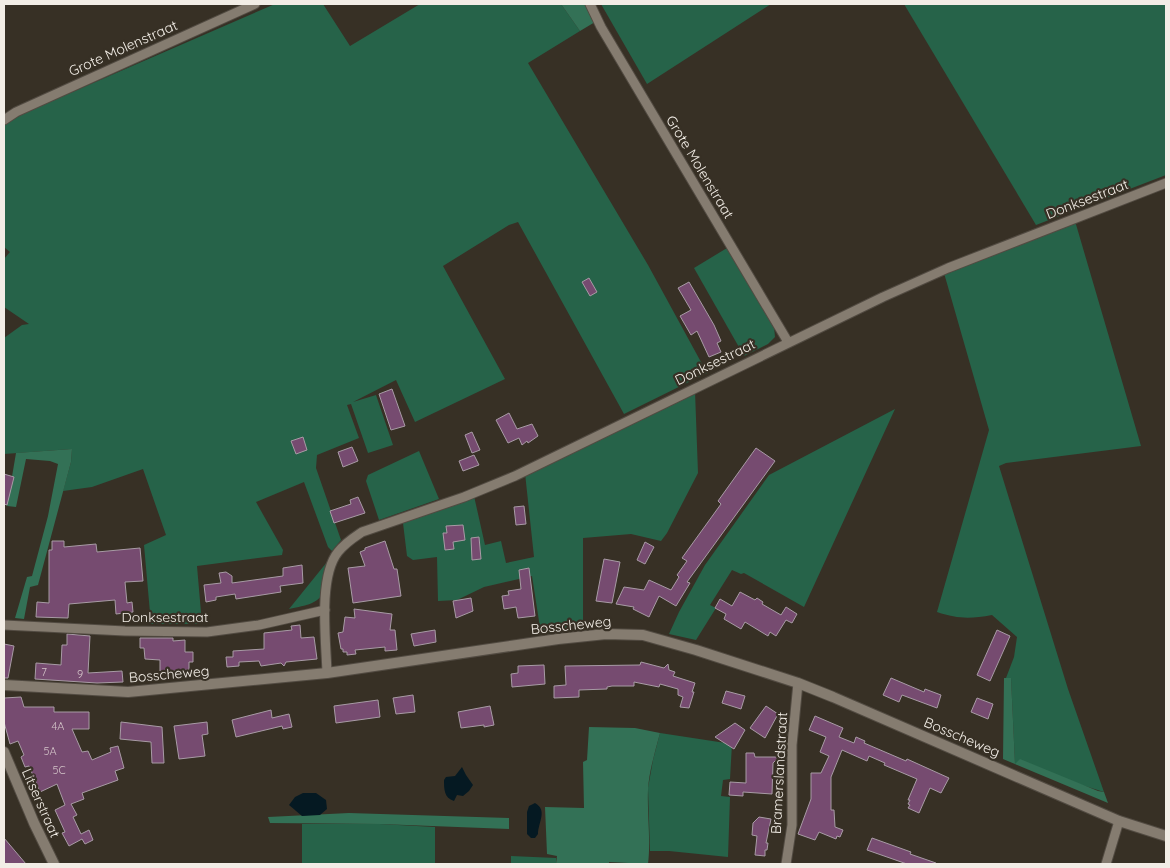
<svg xmlns="http://www.w3.org/2000/svg" width="1170" height="868" font-family="Quicksand,sans-serif">
<rect width="100%" height="100%" fill="#373025"/>
<g fill="#266349">
<path d="M275 4H323L350 46 420 4H561L580 31 528 63 648 265 707 373 624 414 518 222 509 225 443 266 505 379 415 422 396 380 353 402 376 395 393 445 368 453 351 404 347 405 359 438 317 455 316 468 341 540 332 551 328 547 304 482 256 502 283 550 282 555 197 566 202 624H151L144 545 166 535 143 469 92 487 63 491 71 462 72 449 4 454V338L22 325 29 324 4 307V259L10 252 4 247V125L24 113Z"/>
<path d="M601 4H771L647 84Z"/>
<path d="M904 4H1166V175L1036 225Z"/>
<path d="M1075 221 1141 446 1006 463 999 466 1068 689 1104 792 1015 764 1011 678H1006L1014 657 1017 637 992 615C970 619 958 619 937 612L989 430 944 273Z"/>
<path d="M727 248 774 327 775 337 768 344 744 356 694 268Z"/>
<path d="M695 391 698 473 667 533 661 541 631 534 583 538V629L541 634 532 576 484 587 457 600 438 601 437 557 413 560 407 556 403 523 474 496 485 545 501 541 506 563 534 557 525 473Z"/>
<path d="M895 409 804 607 744 573 741 574 732 570 710 605 716 608 696 640 669 634 679 612 705 565 769 475Z"/>
<path d="M419 451 439 499 379 520 366 481 368 475Z"/>
<path d="M327 562C325 571 327 582 324 591 319 605 301 606 289 609Z"/>
<path d="M660 733 732 744 730 779 723 780 721 796 730 797 728 857 669 851H650L648 788 653 760Z"/>
<path d="M302 824H380L435 827V864H302Z"/>
<path d="M511 856 556 858V864H511Z"/>
</g>
<g fill="#337156">
<path d="M561 4H586L595 22 580 31Z"/>
<path d="M72 449 71 462 38 585 30 587 24 619 15 618 27 577 32 576 48 516 58 464 50 461 26 459 16 507 7 506 16 453Z"/>
<path d="M1004 678H1011L1015 764 1020 759 1098 791 1104 792 1108 803 1003 759Z"/>
<path d="M589 727 635 728 660 733C655 752 649 771 648 790 647 815 651 840 648 864L609 862V864H556L557 856 547 854 545 807 584 808 583 762 587 760Z"/>
<path d="M349 813 509 818V829L380 824 270 823 268 817Z"/>
</g>
<g fill="#051922">
<path d="M462 767 466 775 473 785 469 791 463 796 457 795 454 801C444 798 444 789 444 780L446 777 455 776Z"/>
<path d="M303 793H316L326 800 327 809 320 815 302 816 289 805 295 797Z"/>
<path d="M535 803C548 810 538 823 538 834L535 838H531L527 834V812L529 806Z"/>
</g>
<g fill="#764b70" stroke="#a89ba5">
<path d="M589 278 597 292 590 296 582 282Z"/>
<path d="M689 282 714 325 721 341 717 343 721 352 709 357 697 331 691 335 680 316 691 310 678 288Z"/>
<path d="M392 389 405 426 391 430 379 394Z"/>
<path d="M509 413 517 429 532 424 538 436 528 443 527 441 522 445 519 438 508 443 496 420Z"/>
<path d="M472 432 480 450 472 453 465 435Z"/>
<path d="M303 437 307 450 296 454 291 441Z"/>
<path d="M352 447 358 461 343 467 338 452Z"/>
<path d="M756 448 775 461 687 582 690 583 676 606 659 596 649 617 633 609 634 607 616 604 624 587 644 590 649 580 671 590 679 577 677 575 687 561 682 558 721 504 718 501Z"/>
<path d="M474 455 479 465 463 471 459 461Z"/>
<path d="M4 474 14 477 7 505 4 504Z"/>
<path d="M358 497 365 513 334 523 330 511 351 504 350 500Z"/>
<path d="M524 506 526 524 516 525 514 507Z"/>
<path d="M463 525 465 540 453 542 454 549 445 550 443 533H447L446 526Z"/>
<path d="M479 537 481 559 472 560 471 538Z"/>
<path d="M52 541H64V547L96 544 97 552 140 548 143 581 125 582 127 603 132 602 133 612 116 614 115 600 69 604 68 618 36 617 37 602 49 603V550H52Z"/>
<path d="M385 541 394 569H397L401 596 353 603 348 568 365 566 360 552 365 550V548Z"/>
<path d="M645 542 654 547 645 564 637 560Z"/>
<path d="M604 559 620 562 612 603 596 601Z"/>
<path d="M302 565 303 583 280 586 281 592 236 599 235 594 216 597V600L206 602 204 585 221 583 219 573 226 572 232 576V583L283 576V568Z"/>
<path d="M529 568 535 616 518 618 516 607 504 609 502 596 509 595 508 591 521 589 519 570Z"/>
<path d="M740 592 755 600 757 598 763 602 762 604 781 615 786 607 797 614 792 623 786 620 776 636 770 632 768 636 745 622 741 629 724 619 726 614 715 608 720 599 732 606Z"/>
<path d="M471 598 473 611 456 618 453 601Z"/>
<path d="M354 609 392 614 390 630H395L397 650 385 651V647L355 650 356 654 347 655V652H343V649H341L338 633 343 632 345 617 355 618Z"/>
<path d="M300 625 301 638 314 637 317 659 286 662 284 666 281 663 261 666 259 661 239 662V666L227 667 226 657H233V651L264 649V633L292 630 291 626Z"/>
<path d="M435 630 436 642 414 646 411 634Z"/>
<path d="M997 630 1010 636 990 681 977 675Z"/>
<path d="M67 634 90 636 88 673 122 671 123 682 97 683 35 679 36 663 61 665 62 645H67Z"/>
<path d="M140 638H173V641L185 640V652H193V662H189V670L160 671V660L145 659 144 648H140Z"/>
<path d="M4 644 14 646 8 678H4Z"/>
<path d="M641 662 664 668 668 664 669 670 675 672 673 676 695 683 692 692H694L689 708 680 707 683 697 678 695V689L660 684 659 687 634 682V686H612L607 687V689L579 690V697L554 698V686L566 685 565 666 640 665Z"/>
<path d="M544 665 545 684 512 687 511 674 518 673V666Z"/>
<path d="M891 678 924 692 925 689 941 695 937 708 902 695 899 702 883 695Z"/>
<path d="M726 691 745 696 741 709 722 703Z"/>
<path d="M413 695 415 712 396 714 393 698Z"/>
<path d="M21 697 24 707H54V712H89V729H72L82 752 88 751 92 760 111 752 110 748 118 746 124 768 115 771 118 780 82 793 84 799 71 804 77 815 73 817 81 834 89 830 93 840 85 844 82 839 69 846 62 833 65 832 55 810 65 805 57 784 40 792 29 766 25 767 21 757 24 755 18 741 10 744 4 722V698Z"/>
<path d="M977 698 993 704 988 719 971 712Z"/>
<path d="M378 700 380 717 336 723 334 706Z"/>
<path d="M490 706 494 725 484 727V725L461 728 458 712Z"/>
<path d="M766 706 778 714 765 738 750 728Z"/>
<path d="M271 710 272 718 289 714 292 727 283 729 282 726 236 737 232 720Z"/>
<path d="M815 716 843 728 839 737 854 743 856 737 865 741 864 743 906 761 907 759 949 778 941 793 930 788 919 813 908 808 910 805 908 804 910 800H908L917 779 884 765 885 763 869 756 867 761 842 750 831 777V810H834L835 827 843 830 840 837 837 836 836 839 819 832 815 840 798 834 811 799V773H821L829 756 820 752 826 737 809 730Z"/>
<path d="M121 722 162 727 164 763H152L151 742 120 739Z"/>
<path d="M207 722 208 734 202 735 205 756 179 759 174 726Z"/>
<path d="M735 723 745 730 734 749 715 737Z"/>
<path d="M746 753H754L755 757H779L773 763 772 794 743 792V796L729 795 730 782 746 783Z"/>
<path d="M759 817 771 819 766 843H768L767 850H765V856L755 855 757 836 752 835 753 823Z"/>
<path d="M4 838 26 864H4Z"/>
<path d="M872 838 911 852 910 854 936 863V864H907L867 850Z"/>
</g>
<g fill="none" stroke-linecap="round" stroke-linejoin="round">
<g stroke="#524b42" stroke-width="11">
<g id="minor">
<path d="M590 4 601 27 788 342"/>
<path d="M4 120 16 112 255 4"/>
<path d="M4 625 125 631 207 632 259 625 325 610"/>
<path d="M327 673C326 641 318 577 338 552 345 543 353 538 362 532L464 497 515 476 883 297 948 268 1166 183"/>
<path d="M786 864 792 825V745L798 683"/>
<path d="M1106 864 1119 821"/>
</g>
</g>
<g stroke="#524b42" stroke-width="12">
<g id="tertiary">
<path d="M4 685 128 692 327 673 558 639 606 634 643 635 696 650 798 683 833 697 1119 821 1166 836"/>
<path d="M4 752 34 823 54 864"/>
</g>
</g>
<use href="#minor" stroke="#857c70" stroke-width="9"/>
<use href="#tertiary" stroke="#857c70" stroke-width="10"/>
</g>
<g text-anchor="middle" stroke-width="4.5" stroke-linejoin="round" paint-order="stroke">
<g font-size="11" fill="#d3c4c8">
<text x="44" y="676">7</text>
<text x="80" y="678">9</text>
<text x="58" y="730">4A</text>
<text x="50" y="755">5A</text>
<text x="59" y="774">5C</text>
</g>
<g font-size="14" fill="#f2ede6" stroke="#373025">
<text transform="translate(123 48) rotate(-24)" y="5">Grote Molenstraat</text>
<text transform="translate(700 167) rotate(59)" y="5">Grote Molenstraat</text>
<text transform="translate(1087 199) rotate(-21)" y="5">Donksestraat</text>
<text transform="translate(715 362) rotate(-26)" y="5">Donksestraat</text>
<text x="165" y="622">Donksestraat</text>
<text transform="translate(571 625) rotate(-6)" y="5">Bosscheweg</text>
<text transform="translate(169 674) rotate(-5)" y="5">Bosscheweg</text>
<text transform="translate(962 737) rotate(23)" y="5">Bosscheweg</text>
<text transform="translate(779 773) rotate(-87)" y="5">Bramerslandstraat</text>
<text transform="translate(41 803) rotate(66)" y="5">Litserstraat</text>
</g>
</g>
<rect width="1170" height="868" fill="none" stroke="#f2ede6" stroke-width="10"/>
</svg>
